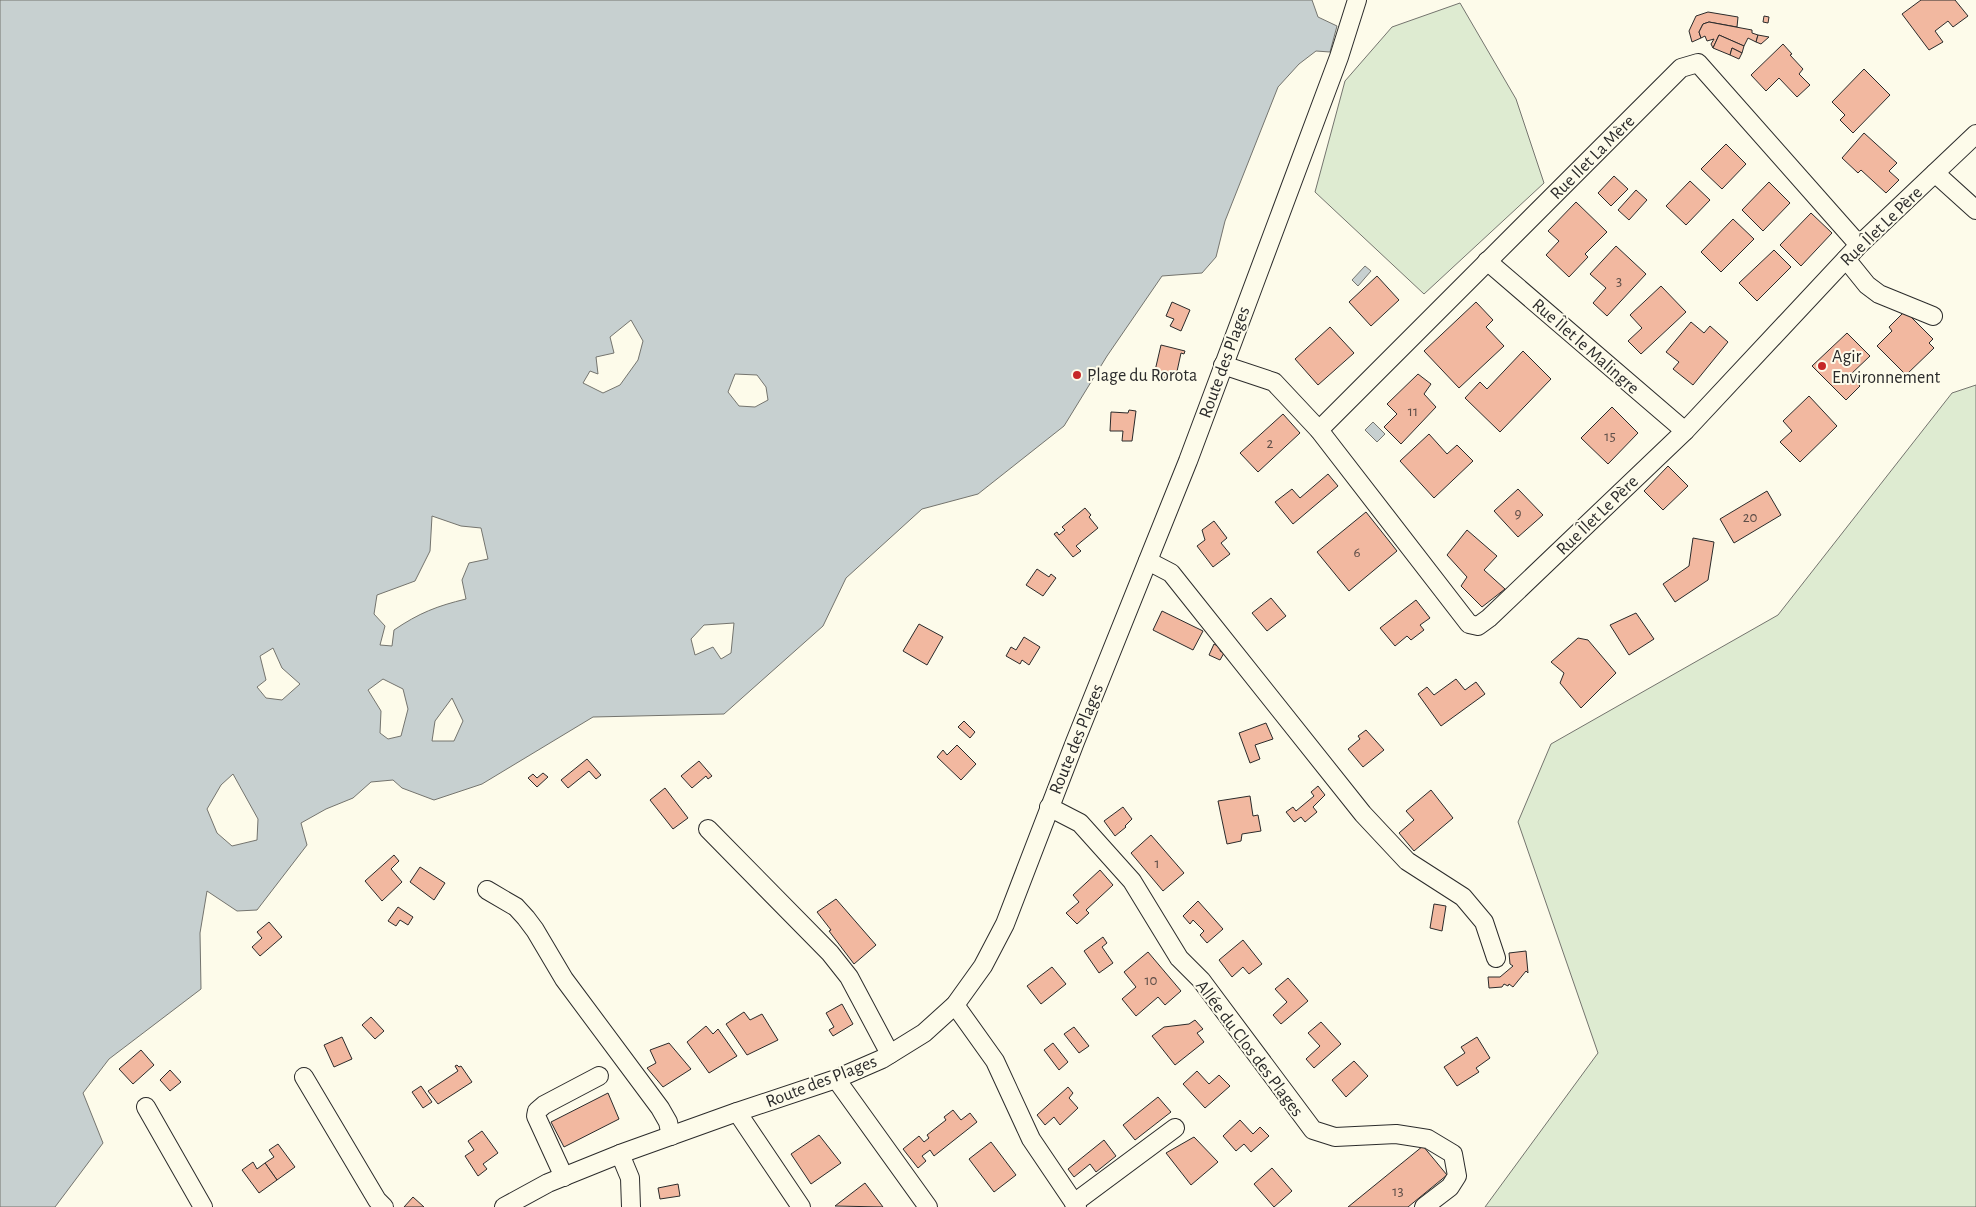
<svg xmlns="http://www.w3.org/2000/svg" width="1976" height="1207" font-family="'Alegreya Sans',sans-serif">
<rect width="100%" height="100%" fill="#fdfbea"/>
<g fill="#deebd1" stroke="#74746e">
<path d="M1460 3 1516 99 1544 183 1424 294 1315 192 1345 81 1392 27Z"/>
<path d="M1976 385V1207H1485L1598 1053 1518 822 1551 744 1778 615 1952 393Z"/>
</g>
<g fill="#c7d0d0" stroke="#74746e" fill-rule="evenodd">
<path d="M0 0H1312L1318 17 1337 26 1330 52 1316 51 1299 64 1278 87 1225 221 1216 257 1202 273 1162 276 1107 356 1064 426 978 494 922 509 846 578 823 626 724 714 593 717 482 784 434 800 402 788 393 780 371 782 353 798 326 809 301 823 307 845 257 910 237 911 207 891 200 933 201 989 109 1059 83 1093 103 1143 55 1207H0ZM631 320 643 341 638 360 620 385 603 393 583 383 590 371 598 374 596 357 614 353 610 337ZM735 374 757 375 766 387 768 400 755 407 739 406 728 392ZM432 516 461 526 481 528 488 559 469 563 462 580 466 599C437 606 419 613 394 630L392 646 380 645 385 626 374 614 377 595 415 581 430 551ZM734 623 731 653 721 659 713 647 695 655 691 639 704 625ZM273 648 282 668 300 684 282 700 266 698 257 687 266 680 260 656ZM383 679 403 689 408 709 401 736 388 739 380 733 381 711 368 690ZM452 698 463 721 454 741H432L435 721ZM233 774 258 819 257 840 232 846 217 833 207 809 221 785Z"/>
<path d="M1365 266 1371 271 1358 286 1352 280Z"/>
<path d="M1373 422 1385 434 1377 442 1365 430Z"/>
</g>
<g fill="#f2b8a0" stroke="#2b2b2b">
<path d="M1921 0H1955L1968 16 1953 27 1948 21 1935 31 1943 42 1929 50 1902 14Z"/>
<path d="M1708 12 1738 17 1737 27 1709 22 1703 24 1699 32 1701 38 1692 42 1689 31 1696 16Z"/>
<path d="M1764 16 1769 17 1768 23 1763 22Z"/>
<path d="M1709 22 1752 30V33L1758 35 1756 42 1748 38 1744 46 1719 35 1713 48 1711 44 1714 39 1707 41 1705 36 1701 38 1699 32 1703 24Z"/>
<path d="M1719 35 1744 46 1742 53 1732 48 1730 55 1713 48Z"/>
<path d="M1758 35 1769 37 1761 44 1756 42Z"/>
<path d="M1783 44 1792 54 1790 55 1803 69 1799 74 1810 85 1797 97 1779 78 1766 91 1751 75Z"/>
<path d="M1732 48 1742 53 1739 59 1730 55Z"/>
<path d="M1864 69 1890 95 1853 133 1840 120 1845 115 1832 102Z"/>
<path d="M1864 133 1897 163 1889 171 1899 180 1886 193 1861 170 1858 173 1842 158Z"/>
<path d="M1726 144 1746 164 1722 189 1701 169Z"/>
<path d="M1614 176 1628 189 1611 206 1598 193Z"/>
<path d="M1690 181 1710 200 1686 225 1666 206Z"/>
<path d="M1769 182 1790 203 1763 231 1742 210Z"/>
<path d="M1636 190 1647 200 1629 220 1618 210Z"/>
<path d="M1576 202 1607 232 1585 254 1588 257 1569 277 1546 255 1559 241 1548 231Z"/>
<path d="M1811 213 1832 233 1801 266 1780 245Z"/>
<path d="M1733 219 1754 239 1721 272 1701 252Z"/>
<path d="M1616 246 1646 274 1607 316 1593 303 1606 288 1590 274Z"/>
<path d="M1774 250 1791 267 1757 301 1739 283Z"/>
<path d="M1377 276 1399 300 1371 326 1349 302Z"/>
<path d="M1661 286 1686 312 1641 354 1628 341 1642 328 1630 315Z"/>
<path d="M1172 302 1190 310 1181 331 1170 326 1174 319 1166 316Z"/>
<path d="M1476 302 1493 320 1486 327 1504 346 1459 388 1424 351Z"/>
<path d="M1905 311 1933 339 1929 343 1934 348 1906 375 1877 346 1892 331 1889 327Z"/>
<path d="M1691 322 1704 333 1710 326 1728 342 1693 385 1673 369 1679 362 1666 352Z"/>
<path d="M1330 327 1354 353 1318 385 1295 359Z"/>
<path d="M1847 333 1870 356 1850 375 1860 386 1846 400 1812 366Z"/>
<path d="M1161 345 1185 351 1184 354 1181 353 1176 376 1168 374 1167 378 1154 375Z"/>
<path d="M1523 351 1551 379 1500 432 1465 398 1480 382 1487 389Z"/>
<path d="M1418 374 1431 384 1424 394 1436 407 1401 444 1384 427 1397 414 1387 404Z"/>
<path d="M1809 396 1837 426 1800 462 1780 442 1792 431 1783 421Z"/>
<path d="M1612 407 1638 433 1608 464 1581 438Z"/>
<path d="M1129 410 1136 411 1132 441H1122L1123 431H1110L1111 412 1128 413Z"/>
<path d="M1283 414 1300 433 1258 472 1240 453Z"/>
<path d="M1429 434 1447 454 1457 445 1473 461 1434 498 1400 461Z"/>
<path d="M1668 466 1688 486 1663 510 1644 491Z"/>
<path d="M1328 474 1338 486 1293 524 1275 502 1292 489 1300 498Z"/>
<path d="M1518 489 1543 515 1518 537 1494 511Z"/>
<path d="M1767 491 1781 515 1734 543 1720 519Z"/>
<path d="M1085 508 1091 515 1089 517 1098 528 1076 546 1081 551 1073 557 1054 534 1057 532 1059 535 1065 530 1062 527Z"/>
<path d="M1366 512 1397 551 1349 591 1317 552Z"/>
<path d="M1214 521 1227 538 1221 543 1230 554 1213 567 1197 546 1205 540 1202 530Z"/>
<path d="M1467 530 1497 556 1484 570 1505 589 1482 607 1461 586 1467 577 1447 555Z"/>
<path d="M1693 538 1714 542 1708 580 1675 602 1663 584 1689 566Z"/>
<path d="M1037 569 1049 577 1051 574 1056 578 1043 596 1026 585Z"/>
<path d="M1271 598 1286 616 1267 631 1252 613Z"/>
<path d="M1416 600 1430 618 1420 625 1424 630 1411 640 1407 636 1395 646 1380 628Z"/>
<path d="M1162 611 1203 631 1193 650 1153 630Z"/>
<path d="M1636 613 1654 639 1629 655 1610 625Z"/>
<path d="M919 624 943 637 927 665 903 651Z"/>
<path d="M1024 637 1040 647 1029 665 1022 660 1020 664 1006 656 1011 647 1016 650Z"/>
<path d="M1578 638 1588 640 1616 673 1581 708 1560 683 1564 673 1551 662Z"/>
<path d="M1214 644 1221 648 1220 651 1224 653 1220 660 1209 655Z"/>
<path d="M1456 679 1465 690 1476 682 1485 694 1441 726 1418 694 1427 687 1434 695Z"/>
<path d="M964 721 975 732 970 738 958 727Z"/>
<path d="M1266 723 1273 739 1255 745 1260 759 1250 763 1239 733Z"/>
<path d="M1366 730 1384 750 1363 767 1348 749 1360 739 1358 736Z"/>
<path d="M957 745 976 764 961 780 937 757 943 750 947 755Z"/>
<path d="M587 759 601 775 596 779 589 771 568 788 561 780Z"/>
<path d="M699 761 712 776 708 779 706 776 692 788 681 776Z"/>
<path d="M543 773 548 777 537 787 528 778 533 774 537 778Z"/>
<path d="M1318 786 1325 795 1313 807 1317 812 1305 822 1301 817 1294 822 1286 812 1293 807 1296 811 1314 796 1311 792Z"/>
<path d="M665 788 688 818 673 829 650 800Z"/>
<path d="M1431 790 1453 818 1414 851 1399 833 1414 820 1406 811Z"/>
<path d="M1250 796 1253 816 1258 815 1261 831 1242 834 1241 841 1227 844 1218 801Z"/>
<path d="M1123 807 1132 819 1125 826 1126 827 1115 836 1104 821Z"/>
<path d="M1151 835 1184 873 1163 891 1131 853Z"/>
<path d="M394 855 399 861 391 869 402 882 382 901 365 881Z"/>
<path d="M420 867 445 883 434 900 410 882Z"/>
<path d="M1100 870 1113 885 1086 910 1089 913 1077 924 1066 913 1079 902 1073 895Z"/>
<path d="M836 899 876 945 854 964 829 931 831 930 817 912Z"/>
<path d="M1198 901 1223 929 1207 943 1200 935 1204 931 1193 920 1190 924 1183 916Z"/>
<path d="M1434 904 1446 906 1442 931 1430 928Z"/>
<path d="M398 907 413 917 408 925 400 920 396 926 388 921Z"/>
<path d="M269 922 282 937 260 956 252 947 262 938 257 932Z"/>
<path d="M1103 937 1107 943 1102 947 1113 963 1099 973 1084 951Z"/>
<path d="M1243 940 1262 964 1249 974 1243 967 1232 977 1219 960Z"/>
<path d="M1526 951 1528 973 1526 971 1513 987 1509 984 1508 986 1504 984 1502 987 1489 988 1488 977H1500L1513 966 1510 964 1509 953Z"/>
<path d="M1148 952 1181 991 1165 1005 1158 997 1136 1016 1122 999 1136 987 1124 972Z"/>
<path d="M1052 967 1066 984 1041 1004 1027 986Z"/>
<path d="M1288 978 1308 1001 1281 1024 1273 1015 1287 1002 1275 989Z"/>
<path d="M842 1004 853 1024 833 1036 829 1030 834 1027 826 1013Z"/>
<path d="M744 1012 750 1020 762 1014 778 1040 747 1055 726 1024Z"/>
<path d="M371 1017 384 1031 375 1039 362 1025Z"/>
<path d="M1195 1020 1203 1029 1197 1033 1204 1042 1175 1065 1152 1036 1164 1027 1189 1024Z"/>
<path d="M1321 1022 1341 1044 1314 1068 1306 1059 1320 1046 1308 1033Z"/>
<path d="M706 1026 713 1034 718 1029 737 1056 709 1073 687 1042Z"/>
<path d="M1074 1027 1089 1046 1079 1053 1064 1034Z"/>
<path d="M342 1037 352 1059 334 1067 324 1045Z"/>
<path d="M1477 1037 1490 1058 1476 1068 1479 1072 1457 1086 1444 1067 1465 1053 1461 1047Z"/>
<path d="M669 1043 691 1069 663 1087 647 1068 656 1063 650 1050Z"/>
<path d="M1053 1043 1068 1062 1059 1070 1044 1050Z"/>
<path d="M141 1050 154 1065 133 1084 119 1069Z"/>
<path d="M1354 1061 1368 1076 1346 1097 1332 1080Z"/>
<path d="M457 1065 459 1067 461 1066 472 1082 438 1104 428 1091 458 1071 455 1066Z"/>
<path d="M170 1070 181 1082 170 1091 160 1080Z"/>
<path d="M1197 1071 1209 1084 1219 1075 1230 1086 1205 1108 1183 1084Z"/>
<path d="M421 1086 432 1102 423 1108 412 1092Z"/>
<path d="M1068 1087 1073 1093 1069 1098 1078 1108 1060 1125 1054 1117 1045 1125 1037 1115Z"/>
<path d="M608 1093 619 1119 564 1147 551 1122Z"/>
<path d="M1158 1097 1171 1112 1135 1140 1123 1125Z"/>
<path d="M953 1110 961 1120 970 1113 977 1122 934 1156 930 1150 922 1156 926 1161 918 1168 903 1149 919 1136 924 1142 929 1138 927 1135 946 1120 944 1117Z"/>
<path d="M1240 1120 1253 1134 1260 1127 1269 1136 1251 1152 1244 1144 1236 1151 1223 1136Z"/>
<path d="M482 1131 498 1153 483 1164 487 1169 478 1176 465 1156 474 1150 468 1141Z"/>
<path d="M819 1135 841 1163 811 1184 791 1154Z"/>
<path d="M1194 1137 1218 1162 1191 1185 1166 1153Z"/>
<path d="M1104 1140 1116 1156 1096 1172 1090 1164 1074 1177 1068 1169Z"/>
<path d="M991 1142 1016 1175 994 1192 969 1159Z"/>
<path d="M278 1144 295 1167 277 1180 265 1163 274 1157 269 1150Z"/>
<path d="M1423 1146 1447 1175 1408 1207H1348Z"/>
<path d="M253 1162 257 1169 265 1163 277 1180 259 1193 242 1170Z"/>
<path d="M1272 1168 1292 1191 1274 1207 1254 1184Z"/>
<path d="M865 1183 883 1207 835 1206Z"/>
<path d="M678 1184 680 1196 660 1199 658 1188Z"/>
<path d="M413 1197 424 1207H404Z"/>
</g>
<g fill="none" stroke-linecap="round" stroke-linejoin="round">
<g stroke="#2b2b2b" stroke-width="20">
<g id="minor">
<path d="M1935 173 1976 210"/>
<path d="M1846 259 1867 285 1879 294 1933 316"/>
<path d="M1487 261 1685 431"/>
<path d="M1223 365 1274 382 1319 430 1469 624 1478 626 1489 618 1685 431 1859 245 1976 134"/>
<path d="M1319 430 1681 68 1698 63 1859 245"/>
<path d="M1148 561 1171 573 1363 814 1407 861 1463 897 1484 922 1496 958"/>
<path d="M1049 807 1080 823 1132 881 1179 958 1201 980 1313 1130 1335 1137 1396 1134 1428 1139 1453 1154 1457 1176 1450 1187 1424 1207"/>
<path d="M708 829 830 953 849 977 890 1054"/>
<path d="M487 890 516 907 526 918 535 930 564 979 660 1108 668 1122 671 1136"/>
<path d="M955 1005 995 1061 1031 1139 1077 1207"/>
<path d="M304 1077 377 1200 384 1207"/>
<path d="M836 1079 928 1207"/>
<path d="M146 1107 203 1207"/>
<path d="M737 1112 801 1207"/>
<path d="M620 1154 630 1178 631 1207"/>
<path d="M564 1177 536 1116 537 1111 544 1105 599 1076"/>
<path d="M1074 1203 1175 1128"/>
<path d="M504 1207 548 1183 620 1154 737 1112 836 1079 882 1059 924 1033 955 1005 983 966 1005 924 1075 742 1188 461 1339 57 1357 0"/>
</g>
</g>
<use href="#minor" stroke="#fdfbea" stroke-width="18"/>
</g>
<g fill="#c62828" stroke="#fdfbea" stroke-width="2">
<circle cx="1822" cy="366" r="5"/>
<circle cx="1077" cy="375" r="5"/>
</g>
<g text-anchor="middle" stroke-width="4" stroke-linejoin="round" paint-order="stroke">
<g font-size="15" fill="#5d4e48">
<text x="1619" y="286">3</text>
<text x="1413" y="416">11</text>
<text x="1610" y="441">15</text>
<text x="1270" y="448">2</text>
<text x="1518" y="518">9</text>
<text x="1750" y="522">20</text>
<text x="1357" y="557">6</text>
<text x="1157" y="868">1</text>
<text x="1151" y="985">10</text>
<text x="1398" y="1196">13</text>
</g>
<g font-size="18" fill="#2b2b2b" stroke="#fdfbea">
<text transform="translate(1592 157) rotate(-45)" y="6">Rue Ilet La Mère</text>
<text transform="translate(1881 226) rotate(-44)" y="6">Rue Îlet Le Père</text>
<text transform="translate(1586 346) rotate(41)" y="6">Rue Îlet le Malingre</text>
<text transform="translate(1224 362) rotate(-70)" y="6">Route des Plages</text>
<text transform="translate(1597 515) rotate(-44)" y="6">Rue Îlet Le Père</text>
<text transform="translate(1076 739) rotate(-68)" y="6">Route des Plages</text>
<text transform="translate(1250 1048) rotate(53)" y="6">Allée du Clos des Plages</text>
<text transform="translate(821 1081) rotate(-21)" y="6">Route des Plages</text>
</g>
<g font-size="18" fill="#2b2b2b" stroke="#fdfbea" text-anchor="start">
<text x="1832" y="362">Agir<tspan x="1832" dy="21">Environnement</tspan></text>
<text x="1087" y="381">Plage du Rorota</text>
</g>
</g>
</svg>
